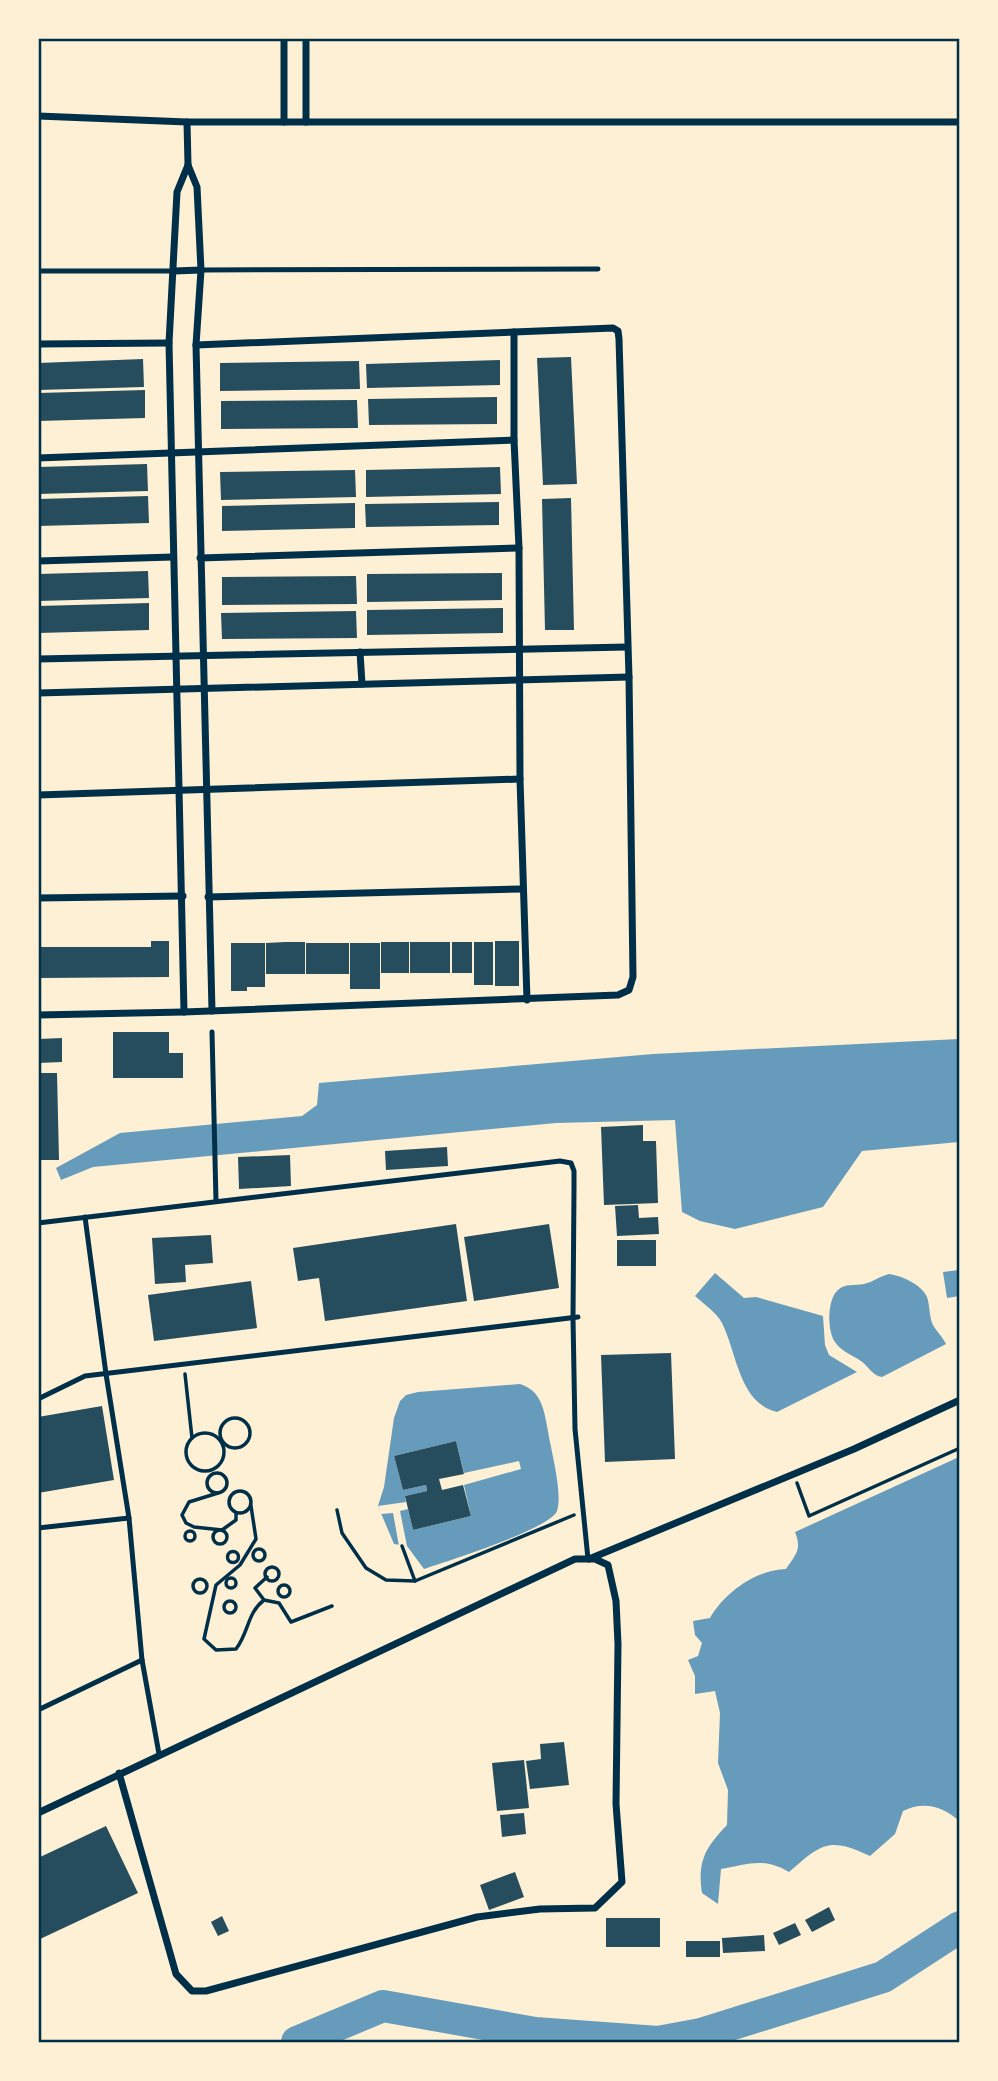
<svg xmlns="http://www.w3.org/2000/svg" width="998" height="2081" font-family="'Sofia Sans Condensed',sans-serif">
<rect width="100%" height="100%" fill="#fdf0d5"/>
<g fill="#669bbc">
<path d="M959 1039V1142L862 1151 823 1207 735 1229 700 1221 682 1212 675 1120 556 1123 93 1167 61 1180 56 1168 120 1133 302 1116 317 1105 319 1083 653 1054Z"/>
<path d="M959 1270V1296L947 1298 943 1272Z"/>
<path d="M715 1273 744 1298 756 1297 823 1316 825 1345 829 1355 857 1372 777 1412C739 1403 737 1353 722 1323 717 1313 704 1304 695 1296Z"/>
<path d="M889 1274C902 1276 921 1284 927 1297 930 1305 929 1317 933 1325 937 1332 942 1336 946 1344L882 1377C873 1376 869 1367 861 1361 852 1355 841 1351 835 1342 827 1331 827 1299 838 1290 845 1283 855 1286 864 1284 873 1282 880 1276 889 1274Z"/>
<path d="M520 1384C542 1391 544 1410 548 1431 551 1451 563 1493 557 1511 550 1529 445 1562 424 1569L407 1546 394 1544 378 1506 384 1487 394 1418 400 1401 406 1395 418 1392Z"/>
<path d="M959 1457V1821C943 1806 923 1801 903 1811L895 1834 870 1856C829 1836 821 1844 789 1872 764 1857 748 1864 721 1869L718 1904 702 1893C697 1861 706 1847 727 1825L728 1790 718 1763 720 1713 715 1691 695 1694V1676L688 1660 698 1656 702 1643 695 1635 693 1621 710 1618C725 1592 756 1570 786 1569 796 1554 802 1550 795 1532Z"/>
</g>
<path fill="#fdf0d5" d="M456 1441 464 1473 519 1461 521 1469 464 1485 471 1516 413 1530 408 1509 400 1511 407 1546H399L393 1513 381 1514 378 1506 406 1502 405 1496 427 1491 426 1485 403 1490 394 1456Z"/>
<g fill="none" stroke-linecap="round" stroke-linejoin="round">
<path stroke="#669bbc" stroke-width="32" d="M297 2042 383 2006 535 2033 658 2042 701 2034 883 1977 960 1927"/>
</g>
<g fill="#264d5e">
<path d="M571 357 577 484 543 485 537 358Z"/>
<path d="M143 359 144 387 38 390V363Z"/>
<path d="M500 360V385L367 388 366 364Z"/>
<path d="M359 361 360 389 220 391V363Z"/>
<path d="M145 390V418L38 421V393Z"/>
<path d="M497 397V424L369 425 368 399Z"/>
<path d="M357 400 358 428 221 429V401Z"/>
<path d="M147 464 148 491 38 494V467Z"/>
<path d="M500 467 501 494 366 497V470Z"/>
<path d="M355 470 356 497 221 500 220 472Z"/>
<path d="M148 496 149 523 38 526V499Z"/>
<path d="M571 498 574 630H545L542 499Z"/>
<path d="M499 502V525L366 527 365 504Z"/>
<path d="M355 503V528L222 531V506Z"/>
<path d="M148 571 149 598 38 601V574Z"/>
<path d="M502 573V600L367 602V574Z"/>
<path d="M356 576 357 604 222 605V577Z"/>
<path d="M149 603V630L38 633V606Z"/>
<path d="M503 608V633L367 635V610Z"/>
<path d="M356 611 357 638 222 639 221 613Z"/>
<path d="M151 941H169V977L40 978V947H151Z"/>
<rect x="495" y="941" width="24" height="45"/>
<path d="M285 942H305V974H266V943Z"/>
<rect x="381" y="942" width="28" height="31"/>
<rect x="410" y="942" width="40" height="31"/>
<rect x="452" y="942" width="20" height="31"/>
<rect x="474" y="942" width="19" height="43"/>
<path d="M231 943H265V987H247V991H231Z"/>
<rect x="306" y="943" width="43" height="31"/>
<rect x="350" y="943" width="30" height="46"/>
<path d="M113 1032H169V1053H183V1078H113Z"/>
<path d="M62 1038V1062L38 1063V1039Z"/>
<path d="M38 1073H57L59 1160H38Z"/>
<path d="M643 1125V1141H656L658 1203 604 1205 601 1127Z"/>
<path d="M447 1147 448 1166 386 1170 385 1151Z"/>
<path d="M290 1155 291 1186 239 1189 238 1157Z"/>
<path d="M638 1205 639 1218 658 1217 659 1234 617 1236 615 1206Z"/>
<path d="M456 1224 467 1301 325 1321 319 1278 298 1281 293 1248Z"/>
<path d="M549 1224 559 1288 474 1301 464 1237Z"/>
<path d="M211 1235 213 1263 185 1265 186 1282 155 1284 152 1238Z"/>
<rect x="617" y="1240" width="39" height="26"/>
<path d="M251 1281 257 1328 154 1341 148 1295Z"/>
<path d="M671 1353 675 1459 605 1462 601 1355Z"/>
<path d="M102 1406 114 1480 38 1493V1417Z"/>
<path d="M456 1441 464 1474 439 1479 442 1490 463 1485 471 1516 413 1530 405 1496 427 1491 426 1485 403 1490 394 1456Z"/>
<path d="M564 1742 569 1785 530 1789 526 1761 541 1759 540 1744Z"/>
<path d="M524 1760 529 1808 497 1811 492 1763Z"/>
<path d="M524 1813 526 1834 502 1837 500 1815Z"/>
<path d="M106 1826 138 1893 38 1940V1858Z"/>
<path d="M515 1872 524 1897 489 1910 480 1885Z"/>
<path d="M829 1907 835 1920 812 1932 805 1920Z"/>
<path d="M222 1916 229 1931 218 1936 211 1922Z"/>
<rect x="606" y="1918" width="54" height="29"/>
<path d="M795 1923 801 1935 779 1945 773 1933Z"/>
<path d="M764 1935 765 1951 723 1953 722 1938Z"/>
<rect x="686" y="1941" width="34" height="16"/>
</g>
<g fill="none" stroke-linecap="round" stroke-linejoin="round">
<g stroke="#003049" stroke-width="3.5">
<path d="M185 1374 192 1438"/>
<circle cx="235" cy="1433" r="15"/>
<circle cx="205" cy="1452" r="19"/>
<circle cx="217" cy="1483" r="10"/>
<path d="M797 1483 809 1516 960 1448"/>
<circle cx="240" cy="1502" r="11"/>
<path d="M218 1493 189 1502 182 1515 186 1523 194 1527 222 1530 236 1520V1513"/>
<path d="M251 1506 256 1539 240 1565 216 1585 204 1639 216 1650 236 1649C249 1632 247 1613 264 1600L279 1603 291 1622 332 1606"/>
<path d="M337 1510 342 1533 366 1568 386 1580 415 1581 574 1515"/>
<circle cx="220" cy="1537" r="7"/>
<circle cx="190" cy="1536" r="5"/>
<path d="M402 1546 415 1581"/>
<circle cx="259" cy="1555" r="6"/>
<circle cx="233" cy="1557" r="5.5"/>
<circle cx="272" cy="1574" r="7"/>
<circle cx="231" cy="1583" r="5"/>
<circle cx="200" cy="1586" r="7"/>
<circle cx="284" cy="1591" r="6"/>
<path d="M264 1600 255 1588 267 1577"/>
<circle cx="230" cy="1607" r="6"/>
</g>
<g stroke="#003049" stroke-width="5">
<path d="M201 270 598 269"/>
<path d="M38 271H174"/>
<path d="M212 1032 216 1201"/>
<path d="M85 1217 106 1374 129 1518 142 1660 159 1754"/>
<path d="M38 1223 560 1161 571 1163 574 1171V1188L573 1318 575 1429 588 1559"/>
<path d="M38 1399 85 1376 578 1317"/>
<path d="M38 1528 129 1518"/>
<path d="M38 1710 142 1660"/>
</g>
<g stroke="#003049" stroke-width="7">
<path d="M284 38V122"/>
<path d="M306 38V122"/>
<path d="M38 116 187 122H960"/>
<path d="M187 122 188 165 197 187 201 270 196 345 212 1011"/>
<path d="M174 271 201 270"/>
<path d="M38 344 169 343"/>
<path d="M196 345 514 332V440L519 548 520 779 527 1000"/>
<path d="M38 458 514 440"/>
<path d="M200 558 519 548"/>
<path d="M38 561 173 557"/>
<path d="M360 652 362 684"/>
<path d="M38 659 627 647"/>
<path d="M38 693 629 677"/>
<path d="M38 795 520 779"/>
<path d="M208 897 522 889"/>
<path d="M38 898 183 896"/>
<path d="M184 1012 169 343 177 192 188 165"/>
<path d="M38 1015 184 1012 618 995 629 990 633 977 629 677 619 339 618 331 613 328 514 332"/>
<path d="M589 1559 854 1449 960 1400"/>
<path d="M38 1813 575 1559H595L608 1565 616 1601 618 1644 616 1804 622 1882 595 1908 540 1909 477 1917 206 1991H192L176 1974 119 1773"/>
</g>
</g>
<rect width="998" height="2081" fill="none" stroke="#fdf0d5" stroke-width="80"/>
<rect x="40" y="40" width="918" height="2001" fill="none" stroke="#003049" stroke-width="2.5"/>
</svg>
